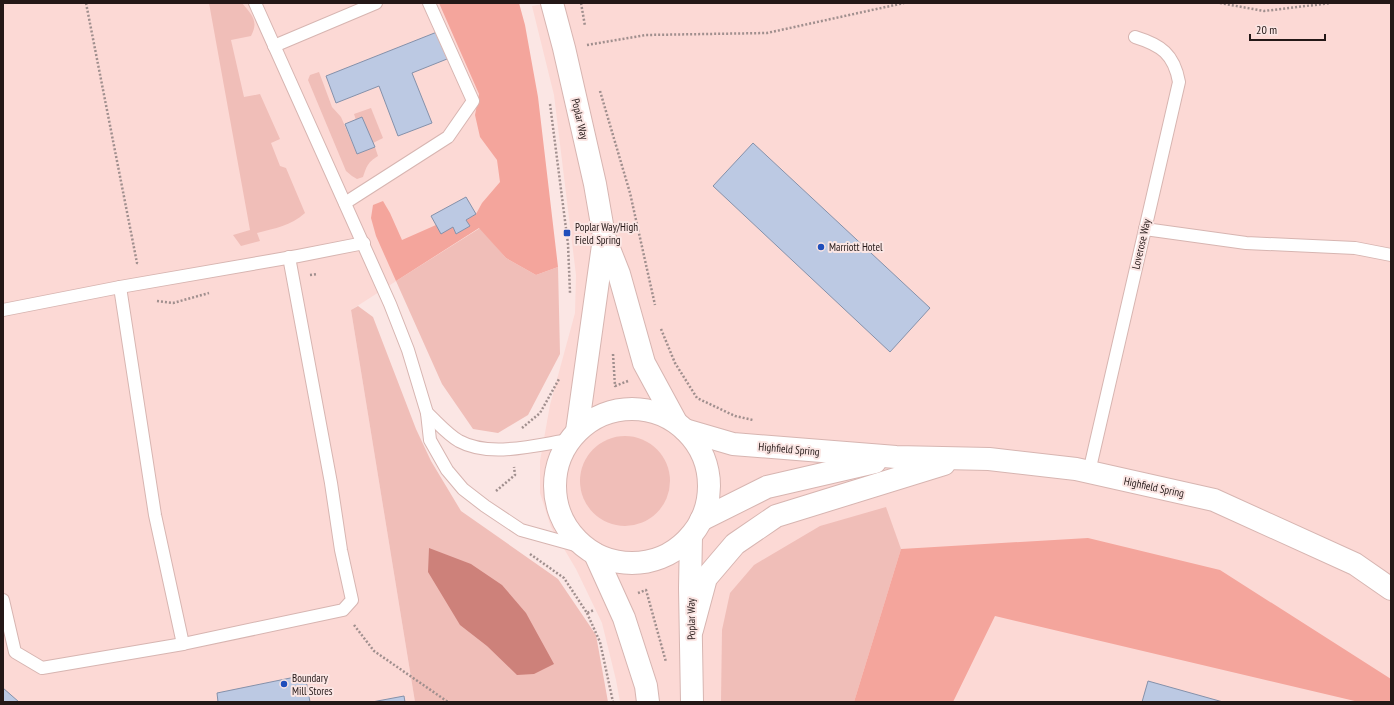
<svg xmlns="http://www.w3.org/2000/svg" width="1394" height="705" font-family="'PT Sans Narrow',sans-serif">
<rect width="100%" height="100%" fill="#fbe6e4"/>
<g fill="#fcd9d5">
<path d="M3 3H450L540 189 351 310 415 702H3Z"/>
<path d="M549 3H1391V702H620L616 680 602 623 576 569 551 527 540 493V461L550 405 575 313 576 275 554 95 532 6Z"/>
</g>
<g fill="#f0beb8">
<path d="M209 3H242C252 15 259 21 251 36L231 40 244 97 260 94 280 139 271 143 280 166 286 168 305 213C290 226 276 228 257 233L260 241 241 246 233 235 250 230Z"/>
<path d="M319 72 332 107 341 117 357 154 375 147 378 156C367 163 367 166 363 177L357 179 352 176 346 171 308 80 310 75Z"/>
<path d="M371 108 383 138 373 143 362 117 356 120 354 114Z"/>
<path d="M480 228 506 258 536 275 558 267 560 354 528 415 498 433 473 429 442 384 396 281Z"/>
<path d="M358 306 373 317 416 429 431 461 461 511 558 579 596 635 608 702H415L351 310Z"/>
<circle cx="625" cy="481" r="45"/>
<path d="M886 507 901 549 854 702H721L722 630 730 593 754 565 820 526Z"/>
</g>
<g fill="#f4a59c">
<path d="M439 3H519L525 25 538 97 558 267 536 275 506 258 479 228 396 281 376 236 371 218 373 205 383 201 390 213 402 240 436 225 453 227 456 234 470 226 466 220 476 214 482 203 500 182 497 160 480 137 475 115 479 94Z"/>
<path d="M1088 538 1220 570 1391 679V702H1359L995 616 953 702H854L901 549Z"/>
</g>
<path fill="#cd817a" d="M429 548 471 564 502 585 526 613 554 664 534 674 517 675 487 646 460 625 428 572Z"/>
<g fill="#bcc9e3" stroke="#8591aa">
<path d="M442 30 452 57 412 73 432 123 398 136 379 86 336 103 326 76Z"/>
<path d="M362 117 375 147 357 154 345 124Z"/>
<path d="M753 143 930 308 890 352 713 186Z"/>
<path d="M466 197 476 214 466 220 470 226 456 234 453 227 441 234 431 216Z"/>
<path d="M305 675 310 702H218L217 693Z"/>
<path d="M1148 681 1223 702H1142Z"/>
<path d="M3 688 19 702H3Z"/>
<path d="M404 696 405 702H372Z"/>
</g>
<g fill="none" stroke-linecap="round" stroke-linejoin="round">
<g stroke="#d7b5b1" stroke-width="14">
<g id="lane">
<path d="M255 3 390 304 408 350 427 413 430 440 447 470 463 489 485 506 521 530 586 548"/>
<path d="M274 46 376 3"/>
<path d="M345 203 448 137 473 101 429 3"/>
<path d="M1145 229 1246 243 1355 248 1391 255"/>
<path d="M120 287 155 515 183 644 343 610 352 600 341 550 331 483 289 257"/>
<path d="M3 310 120 287 298 256 364 243"/>
<path d="M427 413C437 422 447 434 459 441 490 458 536 445 569 440"/>
<path d="M1089 472 1179 82C1174 54 1161 45 1135 37"/>
<path d="M3 600 15 652 42 668 183 644"/>
</g>
</g>
<g stroke="#d7b5b1" stroke-width="24">
<g id="secondary">
<path d="M552 3 564 48 595 184 604 236 619 274 644 363 676 422"/>
<circle cx="632" cy="486" r="77"/>
<path d="M685 430 733 444 896 457 989 459 1076 469 1214 500 1355 564 1391 589"/>
<path d="M577 431 604 238"/>
<path d="M701 520 767 487 875 462"/>
<path d="M691 536 690 588 692 702"/>
<path d="M595 554 624 618 646 686 648 702"/>
<path d="M692 630 706 578 735 544 776 516 944 464"/>
</g>
</g>
<g stroke="#a08f8e" stroke-width="2.5" stroke-dasharray="2 2" stroke-linecap="butt">
<path d="M86 3 137 263 139 264"/>
<path d="M581 3 585 26"/>
<path d="M1220 3 1264 11 1331 3"/>
<path d="M587 45 646 35 767 33 904 3"/>
<path d="M600 91 630 193 655 305"/>
<path d="M550 104 568 244 570 293"/>
<path d="M310 275 317 274"/>
<path d="M157 301 173 303 209 293"/>
<path d="M661 329 675 363 697 398 735 416 753 420"/>
<path d="M613 354 615 386 628 381"/>
<path d="M522 428 540 413 559 379"/>
<path d="M496 491 515 475 514 467"/>
<path d="M530 554 564 578 587 613 594 610"/>
<path d="M638 593 646 590 666 662"/>
<path d="M587 613 600 642 613 702"/>
<path d="M354 625 374 651 448 702"/>
</g>
<use href="#lane" stroke="#fff" stroke-width="12"/>
<use href="#secondary" stroke="#fff" stroke-width="22"/>
</g>
<g fill="#204ebb" stroke="#fbe6e4" stroke-width="1.5">
<rect x="563" y="229" width="8" height="8" rx="2"/>
<circle cx="821" cy="247" r="4"/>
<circle cx="284" cy="684" r="4"/>
</g>
<g text-anchor="middle" stroke-width="4" stroke-linejoin="round" paint-order="stroke">
<g font-size="11" fill="#241817" stroke="#fbe6e4">
<text transform="translate(580 119) rotate(77)" y="4">Poplar Way</text>
<text transform="translate(1141 244) rotate(-77)" y="4">Loverose Way</text>
<text transform="translate(789 449) rotate(5)" y="4">Highfield Spring</text>
<text transform="translate(1154 487) rotate(12)" y="4">Highfield Spring</text>
<text transform="translate(691 619) rotate(-91)" y="4">Poplar Way</text>
</g>
<g font-size="11" fill="#241817" stroke="#fbe6e4" text-anchor="start">
<text x="575" y="231">Poplar Way/High<tspan x="575" dy="13">Field Spring</tspan></text>
<text x="829" y="251">Marriott Hotel</text>
<text x="292" y="682">Boundary<tspan x="292" dy="13">Mill Stores</tspan></text>
</g>
</g>
<rect width="1394" height="705" fill="none" stroke="#241817" stroke-width="8"/>
<path d="M1250 34v6h75v-6" fill="none" stroke="#241817" stroke-width="2"/>
<text x="1256" y="34" font-size="12" fill="#241817" stroke="#fbe6e4" stroke-width="3" paint-order="stroke">20 m</text>
</svg>
